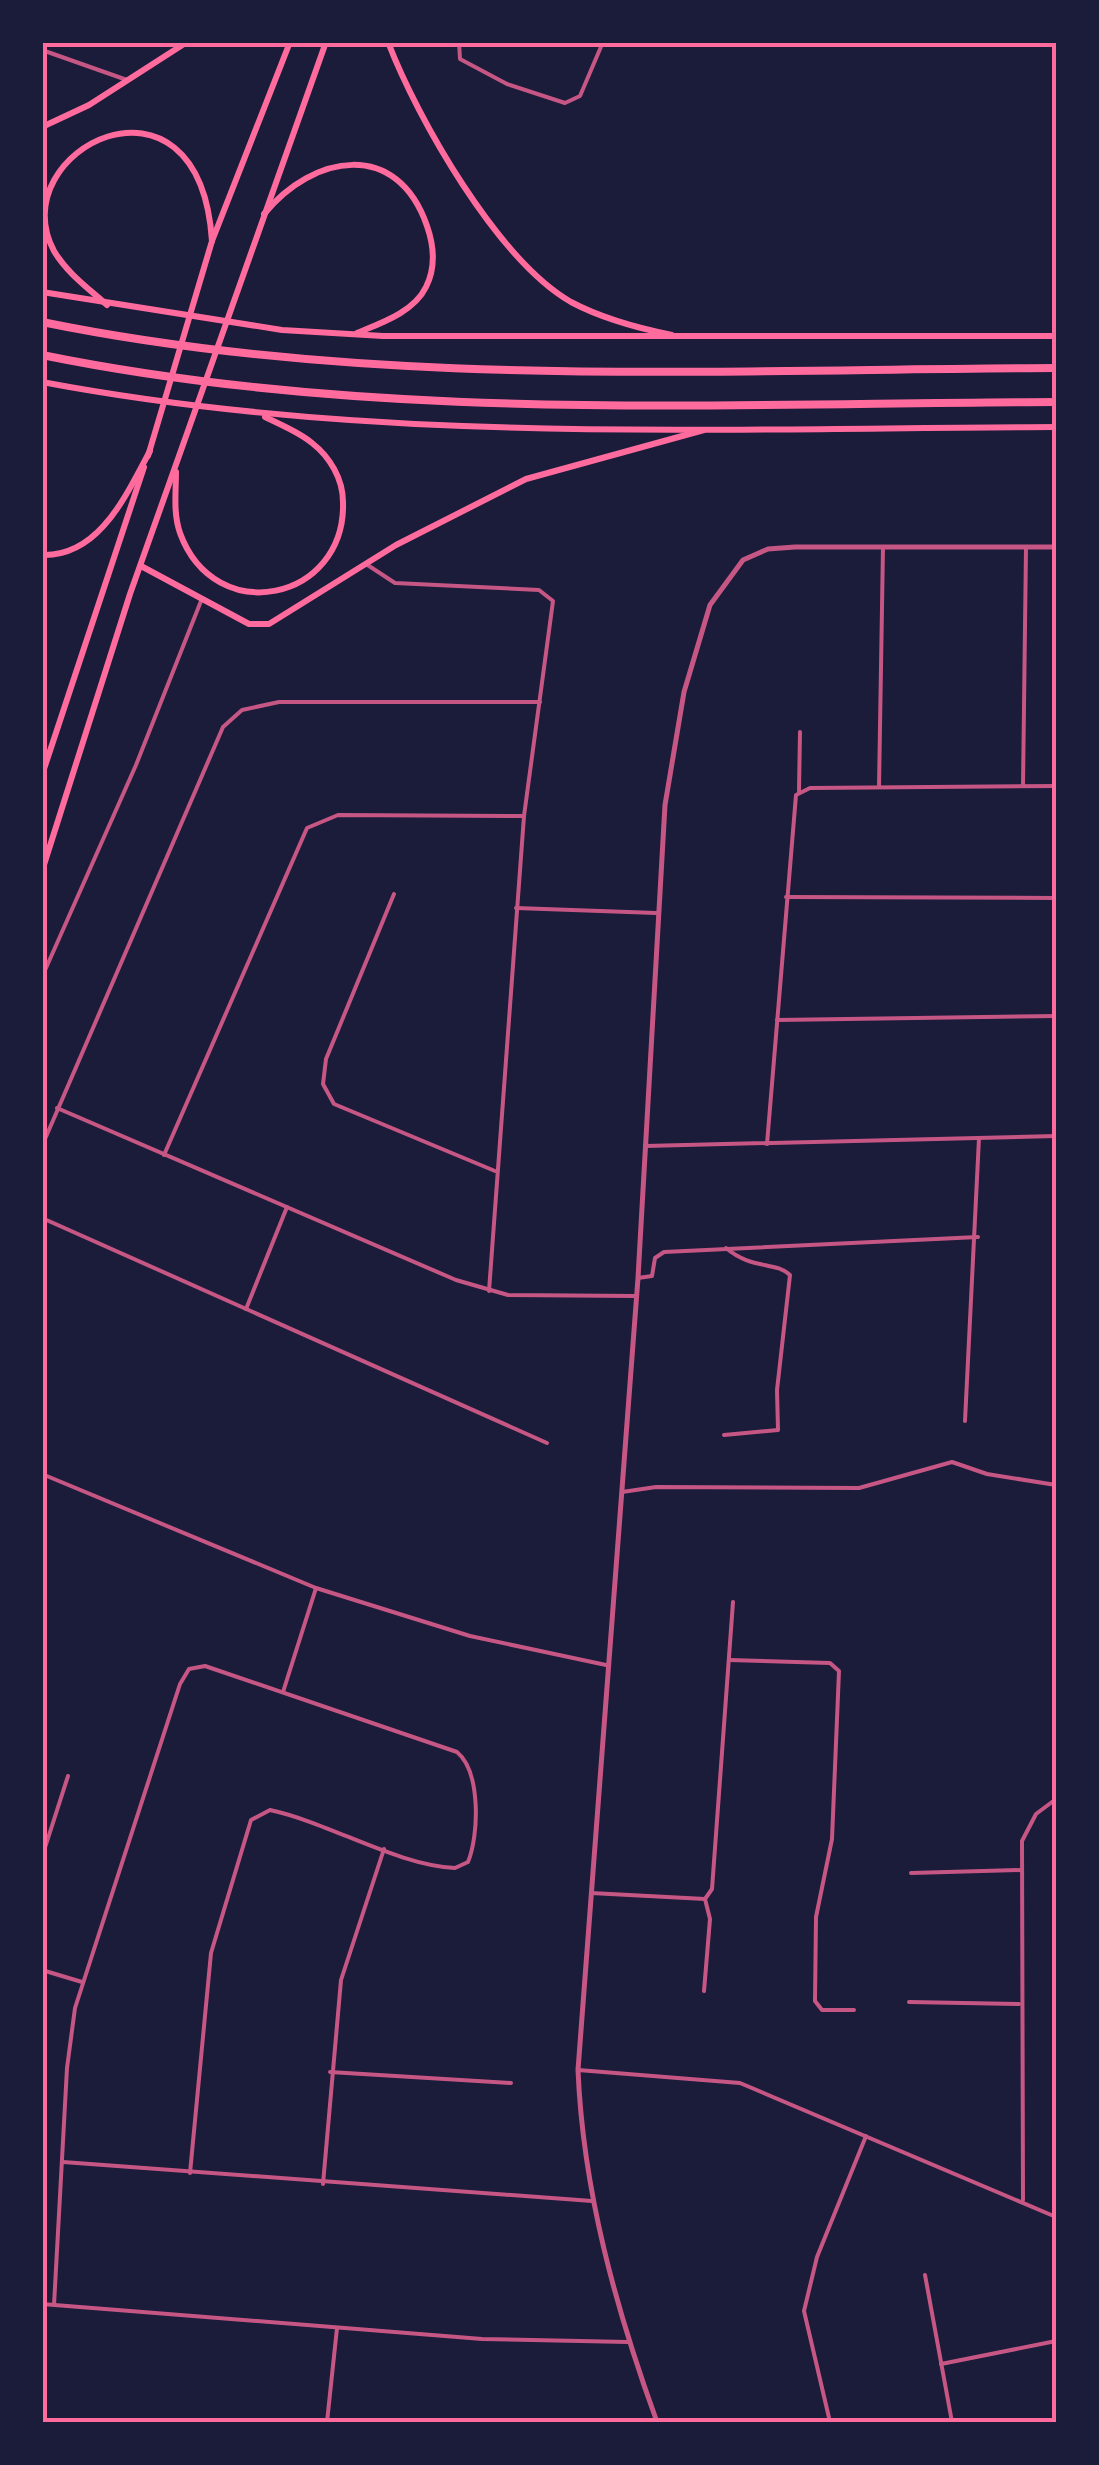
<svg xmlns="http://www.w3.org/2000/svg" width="1099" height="2465" font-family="Helvetica,sans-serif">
<rect width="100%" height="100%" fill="#1b1b3a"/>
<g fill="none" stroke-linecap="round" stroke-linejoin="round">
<g stroke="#c65784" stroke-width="4">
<path d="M459 42 460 59 507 84 565 103 580 96 603 42"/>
<path d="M42 50 127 80"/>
<path d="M366 564 395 583 539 590 553 601 524 816 489 1291"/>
<path d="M1023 786 1026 547"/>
<path d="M879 787 883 547"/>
<path d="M799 791 800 732"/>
<path d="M394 894 326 1059 323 1084 334 1104 495 1171"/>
<path d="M786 897 1056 898"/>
<path d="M516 908 656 913"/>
<path d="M42 977 136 765 201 601"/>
<path d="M777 1020 1056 1016"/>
<path d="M57 1108 456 1280 508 1295 635 1296"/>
<path d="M767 1144 796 795 810 788 1056 786"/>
<path d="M42 1146 223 727 242 710 279 702H540"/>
<path d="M645 1146 1056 1136"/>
<path d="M164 1155 307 828 338 815 522 816"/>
<path d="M42 1218 547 1443"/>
<path d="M638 1278 652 1276 655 1258 664 1252 978 1237"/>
<path d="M246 1309 287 1207"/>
<path d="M965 1421 979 1138"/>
<path d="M724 1435 778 1430 777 1390 790 1275C775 1261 752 1270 726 1248"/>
<path d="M42 1474 316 1588 470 1636 606 1665"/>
<path d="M622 1492 656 1487 859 1488 952 1462 987 1474 1056 1485"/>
<path d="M729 1660 830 1663 839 1671 832 1839 816 1917 815 2001 822 2010H854"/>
<path d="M283 1692 316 1588"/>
<path d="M42 1857 68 1776"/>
<path d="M911 1873 1021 1870"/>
<path d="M591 1893 705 1899"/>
<path d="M42 1970 82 1982"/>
<path d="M704 1991 710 1919 705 1899 712 1889 733 1602"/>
<path d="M909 2002 1019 2004"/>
<path d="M578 2070 740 2083 1056 2217"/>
<path d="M330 2072 511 2083"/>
<path d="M63 2162 592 2201"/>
<path d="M323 2184 341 1980 384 1849"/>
<path d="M1023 2200 1022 1841 1036 1814 1056 1799"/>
<path d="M925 2275 952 2422"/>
<path d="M42 2304 482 2339 628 2342"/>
<path d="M54 2305 67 2068 75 2008 180 1684 189 1669 205 1666 457 1752C481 1772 479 1835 468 1862L455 1868C396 1865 330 1823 270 1810L251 1820 211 1953 190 2173"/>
<path d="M941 2364 1056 2341"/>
<path d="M327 2422 337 2328"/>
<path d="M830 2422 804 2311 817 2257 866 2136"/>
</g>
<path stroke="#c65784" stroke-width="5" d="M657 2422C616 2309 583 2191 578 2070L638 1278 665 805 684 692 710 605 743 560 768 549 795 547H1056"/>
<g stroke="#ff6b9d" stroke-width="6">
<path d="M148 456 212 241 290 42"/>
<path d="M42 775 144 467"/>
<path d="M42 871 130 594 326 42"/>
</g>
<g stroke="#ff6b9d" stroke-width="6">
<path d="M388 42C418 120 498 260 571 302 603 319 637 328 672 335"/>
<path d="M42 127 89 105 187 42"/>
<path d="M264 214C313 154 397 139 427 226 434 246 436 267 426 287 414 312 381 323 357 333"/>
<path d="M42 292 282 330 383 336H1056"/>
<path d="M107 305C88 288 67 273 54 251 0 151 199 49 212 241"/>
<path d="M42 382C376 445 718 428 1056 427"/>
<path d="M176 472C176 492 173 513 180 533 215 629 346 601 343 502 343 479 330 457 312 443 299 432 281 425 265 417"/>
<path d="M42 555C100 557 127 493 150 451"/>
<path d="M141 566 249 624H269L396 545 526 479 704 430"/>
</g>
<g stroke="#ff6b9d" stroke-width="8">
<path d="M42 322C375 390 719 369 1056 368"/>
<path d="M42 355C376 423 718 403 1056 402"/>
</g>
</g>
<rect width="1099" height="2465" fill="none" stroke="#1b1b3a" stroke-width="90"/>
<rect x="45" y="45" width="1009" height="2375" fill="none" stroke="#ff6b9d" stroke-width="4"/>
</svg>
